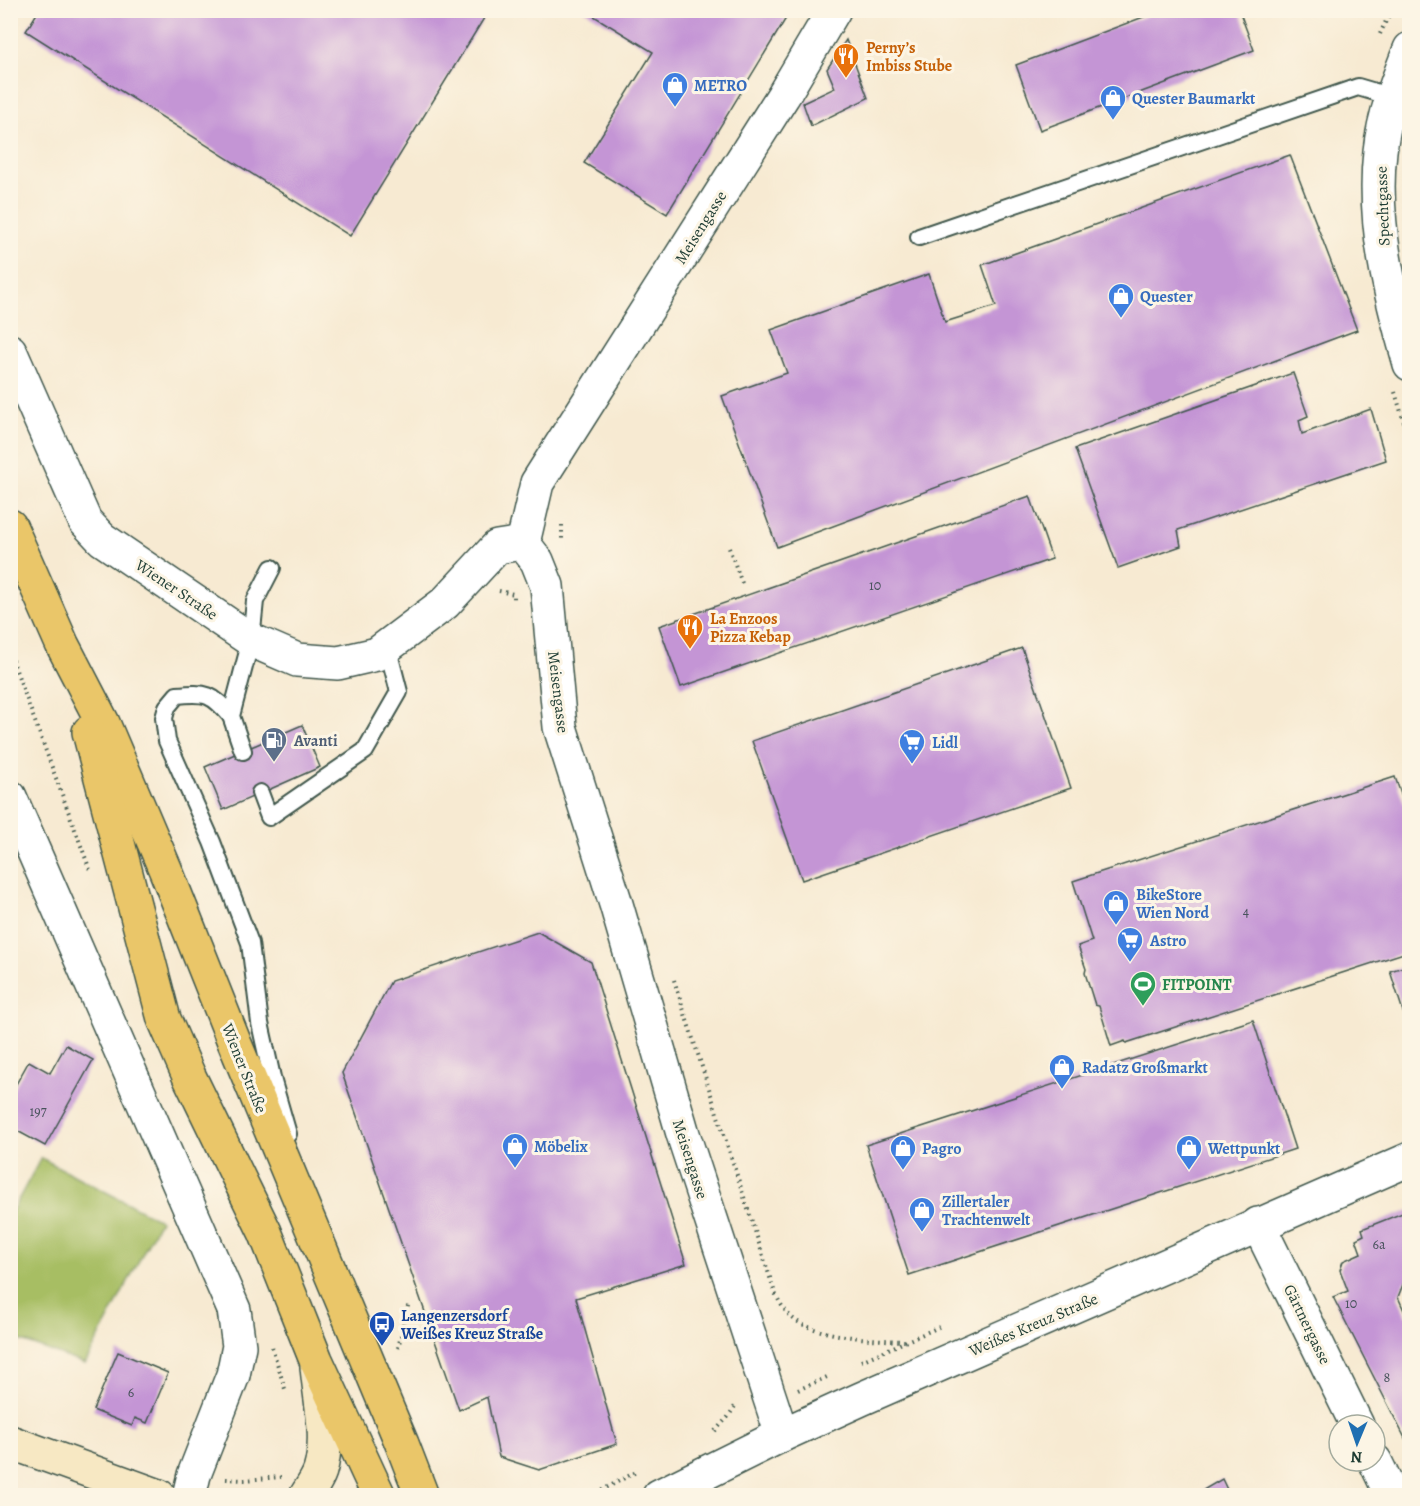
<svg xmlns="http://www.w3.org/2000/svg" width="1420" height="1506" font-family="Alegreya,serif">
<rect width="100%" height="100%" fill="#fcf5e5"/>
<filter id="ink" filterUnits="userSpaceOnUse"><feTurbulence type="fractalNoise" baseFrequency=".0167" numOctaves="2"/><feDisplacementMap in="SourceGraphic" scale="12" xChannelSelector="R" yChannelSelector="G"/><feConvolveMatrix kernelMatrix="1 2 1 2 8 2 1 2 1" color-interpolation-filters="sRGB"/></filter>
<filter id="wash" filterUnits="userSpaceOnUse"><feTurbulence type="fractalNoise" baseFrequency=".008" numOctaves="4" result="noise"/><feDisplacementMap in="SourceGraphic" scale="24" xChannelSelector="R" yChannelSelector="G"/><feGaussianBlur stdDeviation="1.35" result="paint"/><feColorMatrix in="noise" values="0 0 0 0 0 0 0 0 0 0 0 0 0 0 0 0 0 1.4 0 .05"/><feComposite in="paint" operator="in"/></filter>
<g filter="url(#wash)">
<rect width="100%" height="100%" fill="#f7ead2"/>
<path fill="#a7be63" stroke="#637e4c" stroke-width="1.5" d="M41 1158 160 1220 85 1364 11 1337V1213Z"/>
<g id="blocks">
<g fill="#c495d5">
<path d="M39 10H489L350 236 26 31Z"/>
<path d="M584 10H791L667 214 584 163 653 52Z"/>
<path d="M1162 10H1239L1254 50 1040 130 1016 65Z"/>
<path d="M846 40 868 98 811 126 803 103 835 88 827 69Z"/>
<path d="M1290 155 1357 330 777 547 722 396 787 373 771 330 929 274 945 322 996 306 982 265Z"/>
<path d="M1293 373 1308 416 1299 420 1302 434 1371 409 1386 460 1178 530 1181 546 1118 568 1075 449Z"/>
<path d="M1030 496 1052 559 681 687 659 626Z"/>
<path d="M1022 648 1071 788 802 880 752 741Z"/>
<path d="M302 725 320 767 223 810 205 767Z"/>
<path d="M1395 777 1410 820V951L1126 1043 1125 1041 1111 1046 1099 1006 1095 1005 1085 973 1086 969 1078 946 1092 941 1073 881Z"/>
<path d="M538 932 591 962 686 1264 576 1298 617 1444 539 1470 499 1457 487 1397 459 1410 342 1073 391 981Z"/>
<path d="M1410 965V1030H1409L1390 971Z"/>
<path d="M1253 1020 1295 1149 909 1275 866 1145Z"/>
<path d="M66 1045 93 1060 45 1146 10 1127V1095L29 1061 50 1073Z"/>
<path d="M1410 1210V1279L1404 1282 1398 1297 1407 1317 1410 1316V1448L1333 1297 1348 1291 1340 1270 1343 1261 1361 1253 1356 1239 1364 1235 1362 1229Z"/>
<path d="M118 1352 168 1373 147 1423 135 1418 132 1426 93 1410Z"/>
<path d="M1222 1479 1230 1496H1193Z"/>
</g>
</g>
</g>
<g filter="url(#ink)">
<use href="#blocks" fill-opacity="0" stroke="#3f574c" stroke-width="1.5"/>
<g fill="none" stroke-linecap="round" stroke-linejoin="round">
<g stroke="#3f574c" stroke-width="20">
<g id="lane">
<path d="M919 237 1358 87 1392 97"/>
<path d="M231 716C212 694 207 692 177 695L167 707 164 718 167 741 212 842 250 943 260 1023 273 1082 288 1134"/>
<path d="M243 751 231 716 251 640 255 601 272 568"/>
<path d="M260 793 269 817 365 751 399 692 387 646"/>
</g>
</g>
<g stroke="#3f574c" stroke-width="36">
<g id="street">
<path d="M1410 49C1397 82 1384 115 1380 151 1372 223 1390 295 1410 364"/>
<path d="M10 351 85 521 102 539 251 640 297 660 338 663 377 654 445 603 497 547 523 543"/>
<path d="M523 543 537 561 547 586 560 727 616 904 683 1134 782 1435"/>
<path d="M523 543 537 483 783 96 834 10"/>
<path d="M10 797 234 1310 239 1346 233 1375 194 1475 189 1496"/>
<path d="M1258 1224 1357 1425"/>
<path d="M1375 1461 1392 1496"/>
<path d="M659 1496 782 1435 861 1399 1410 1159"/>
</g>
</g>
<g stroke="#3f574c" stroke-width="36">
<g id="secondary">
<path d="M10 1442 159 1496"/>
<path d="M306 1496C311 1488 317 1480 320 1471 330 1438 320 1401 317 1367"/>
</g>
</g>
<g stroke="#3f574c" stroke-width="36">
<g id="primary">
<path d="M10 526 62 644 103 723 166 871 235 1044 402 1444 422 1496"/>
<path d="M89 732 164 1019 189 1076 265 1232 316 1360 379 1496"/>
</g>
</g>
<g stroke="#3f574c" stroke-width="4" stroke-dasharray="1.5 4.5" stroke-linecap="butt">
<path d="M1380 34 1391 10"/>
<path d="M1395 392 1410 442"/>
<path d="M562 525V541"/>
<path d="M729 548 743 586"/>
<path d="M499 591 514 594V599"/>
<path d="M10 654 90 870"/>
<path d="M674 980 775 1293C780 1303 785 1313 795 1320 820 1337 875 1340 906 1341"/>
<path d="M272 1347 286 1392"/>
<path d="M398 1348 409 1302"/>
<path d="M861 1361 939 1327"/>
<path d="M798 1390 827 1377"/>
<path d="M715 1431 728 1417 737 1403"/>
<path d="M226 1479 244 1480 281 1477"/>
<path d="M591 1496 636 1472"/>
</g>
<use href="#lane" stroke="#fff" stroke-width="16"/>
<use href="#street" stroke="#fff" stroke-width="33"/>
<use href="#secondary" stroke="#f7e8c3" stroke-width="33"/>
<use href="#primary" stroke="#eac669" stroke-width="33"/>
</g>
</g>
<defs>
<g id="restaurant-pin" transform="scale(1.35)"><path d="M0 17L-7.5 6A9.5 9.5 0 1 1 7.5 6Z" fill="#e8710a" stroke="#fcf5e5"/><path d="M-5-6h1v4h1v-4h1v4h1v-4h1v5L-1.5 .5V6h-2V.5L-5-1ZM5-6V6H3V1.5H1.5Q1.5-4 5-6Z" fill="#fff"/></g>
<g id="shop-pin" transform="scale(1.35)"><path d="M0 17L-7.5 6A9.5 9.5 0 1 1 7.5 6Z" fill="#3f7fe0" stroke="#fcf5e5"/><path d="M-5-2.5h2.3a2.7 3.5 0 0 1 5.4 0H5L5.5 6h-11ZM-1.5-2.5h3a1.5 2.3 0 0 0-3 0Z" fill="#fff"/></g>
<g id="fuel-pin" transform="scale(1.35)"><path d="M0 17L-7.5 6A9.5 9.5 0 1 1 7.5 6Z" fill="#5c6f8a" stroke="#fcf5e5"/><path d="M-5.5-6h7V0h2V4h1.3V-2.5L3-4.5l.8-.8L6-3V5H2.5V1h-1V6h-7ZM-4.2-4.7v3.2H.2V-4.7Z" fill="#fff"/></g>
<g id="supermarket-pin" transform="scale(1.35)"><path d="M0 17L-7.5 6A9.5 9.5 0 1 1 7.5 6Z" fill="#3f7fe0" stroke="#fcf5e5"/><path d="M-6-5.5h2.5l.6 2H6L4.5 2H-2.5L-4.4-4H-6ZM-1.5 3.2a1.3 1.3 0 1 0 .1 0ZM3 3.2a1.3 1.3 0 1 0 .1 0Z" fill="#fff"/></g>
<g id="stadium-pin" transform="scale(1.35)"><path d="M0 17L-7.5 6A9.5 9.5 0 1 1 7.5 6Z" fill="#2e9e5b" stroke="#fcf5e5"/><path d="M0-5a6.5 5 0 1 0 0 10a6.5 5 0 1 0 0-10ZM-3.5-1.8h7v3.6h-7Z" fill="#fff"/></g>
<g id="bus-pin" transform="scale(1.35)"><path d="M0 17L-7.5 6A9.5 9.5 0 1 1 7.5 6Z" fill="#1a4fb4" stroke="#fcf5e5"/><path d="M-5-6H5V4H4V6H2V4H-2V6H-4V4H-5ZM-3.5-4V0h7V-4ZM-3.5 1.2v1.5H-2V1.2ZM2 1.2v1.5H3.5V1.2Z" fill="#fff"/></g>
</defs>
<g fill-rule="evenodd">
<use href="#restaurant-pin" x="846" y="56"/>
<use href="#shop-pin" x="675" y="85"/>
<use href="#shop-pin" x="1113" y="98"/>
<use href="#shop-pin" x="1121" y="296"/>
<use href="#restaurant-pin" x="690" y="627"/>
<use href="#fuel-pin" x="274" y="740"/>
<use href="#supermarket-pin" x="912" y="742"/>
<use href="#shop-pin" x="1116" y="903"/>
<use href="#supermarket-pin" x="1130" y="940"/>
<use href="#stadium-pin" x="1143" y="984"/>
<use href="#shop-pin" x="1062" y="1067"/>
<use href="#shop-pin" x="515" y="1146"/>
<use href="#shop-pin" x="903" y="1148"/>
<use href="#shop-pin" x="1189" y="1148"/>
<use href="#shop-pin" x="922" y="1210"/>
<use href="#bus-pin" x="382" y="1324"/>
</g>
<g text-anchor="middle" stroke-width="6" stroke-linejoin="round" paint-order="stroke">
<g font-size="14" fill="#48535c">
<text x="875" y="590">10</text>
<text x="1246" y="916">4</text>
<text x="38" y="1116">197</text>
<text x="1379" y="1249">6a</text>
<text x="1351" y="1308">10</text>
<text x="1387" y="1382">8</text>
<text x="131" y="1397">6</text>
</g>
<g font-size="16" font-weight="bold" fill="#c56008" stroke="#fcf5e5" text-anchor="start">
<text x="866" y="53">Perny’s<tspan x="866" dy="18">Imbiss Stube</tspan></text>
<text x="710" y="624">La Enzoos<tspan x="710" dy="18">Pizza Kebap</tspan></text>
</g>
<g font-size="16" font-weight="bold" fill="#366cbe" stroke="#fcf5e5" text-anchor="start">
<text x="694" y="91">METRO</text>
<text x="1132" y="104">Quester Baumarkt</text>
<text x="1140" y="302">Quester</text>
<text x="932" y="748">Lidl</text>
<text x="1136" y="900">BikeStore<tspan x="1136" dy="18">Wien Nord</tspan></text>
<text x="1150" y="946">Astro</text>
<text x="1082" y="1073">Radatz Großmarkt</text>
<text x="534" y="1152">Möbelix</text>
<text x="922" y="1154">Pagro</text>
<text x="1208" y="1154">Wettpunkt</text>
<text x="942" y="1207">Zillertaler<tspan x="942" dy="18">Trachtenwelt</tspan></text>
</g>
<g font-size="16" fill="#1f3d34" stroke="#fcf5e5">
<text transform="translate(1382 206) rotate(-92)" y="6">Spechtgasse</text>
<text transform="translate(700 227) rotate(-58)" y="6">Meisengasse</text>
<text transform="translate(177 589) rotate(34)" y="6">Wiener Straße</text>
<text transform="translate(559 692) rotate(83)" y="6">Meisengasse</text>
<text transform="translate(245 1068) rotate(68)" y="6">Wiener Straße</text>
<text transform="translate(691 1159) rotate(72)" y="6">Meisengasse</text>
<text transform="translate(1033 1324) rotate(-23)" y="6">Weißes Kreuz Straße</text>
<text transform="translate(1308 1324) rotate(64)" y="6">Gärtnergasse</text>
</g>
<g font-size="16" font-weight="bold" fill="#4e5e75" stroke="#fcf5e5" text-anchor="start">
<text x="294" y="746">Avanti</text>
</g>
<g font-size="16" font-weight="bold" fill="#27864d" stroke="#fcf5e5" text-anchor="start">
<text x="1162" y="990">FITPOINT</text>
</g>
<g font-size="16" font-weight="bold" fill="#164399" stroke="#fcf5e5" text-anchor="start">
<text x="401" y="1321">Langenzersdorf<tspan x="401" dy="18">Weißes Kreuz Straße</tspan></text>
</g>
</g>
<rect width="1420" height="1506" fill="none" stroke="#fcf5e5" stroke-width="36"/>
<g transform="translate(1357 1443) rotate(182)"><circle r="28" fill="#fcf5e5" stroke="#a4ab9e" stroke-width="1.5"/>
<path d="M0-4.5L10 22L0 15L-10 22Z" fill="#1f6fb2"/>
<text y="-9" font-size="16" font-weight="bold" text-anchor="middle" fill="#1f3d34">N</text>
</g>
</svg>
